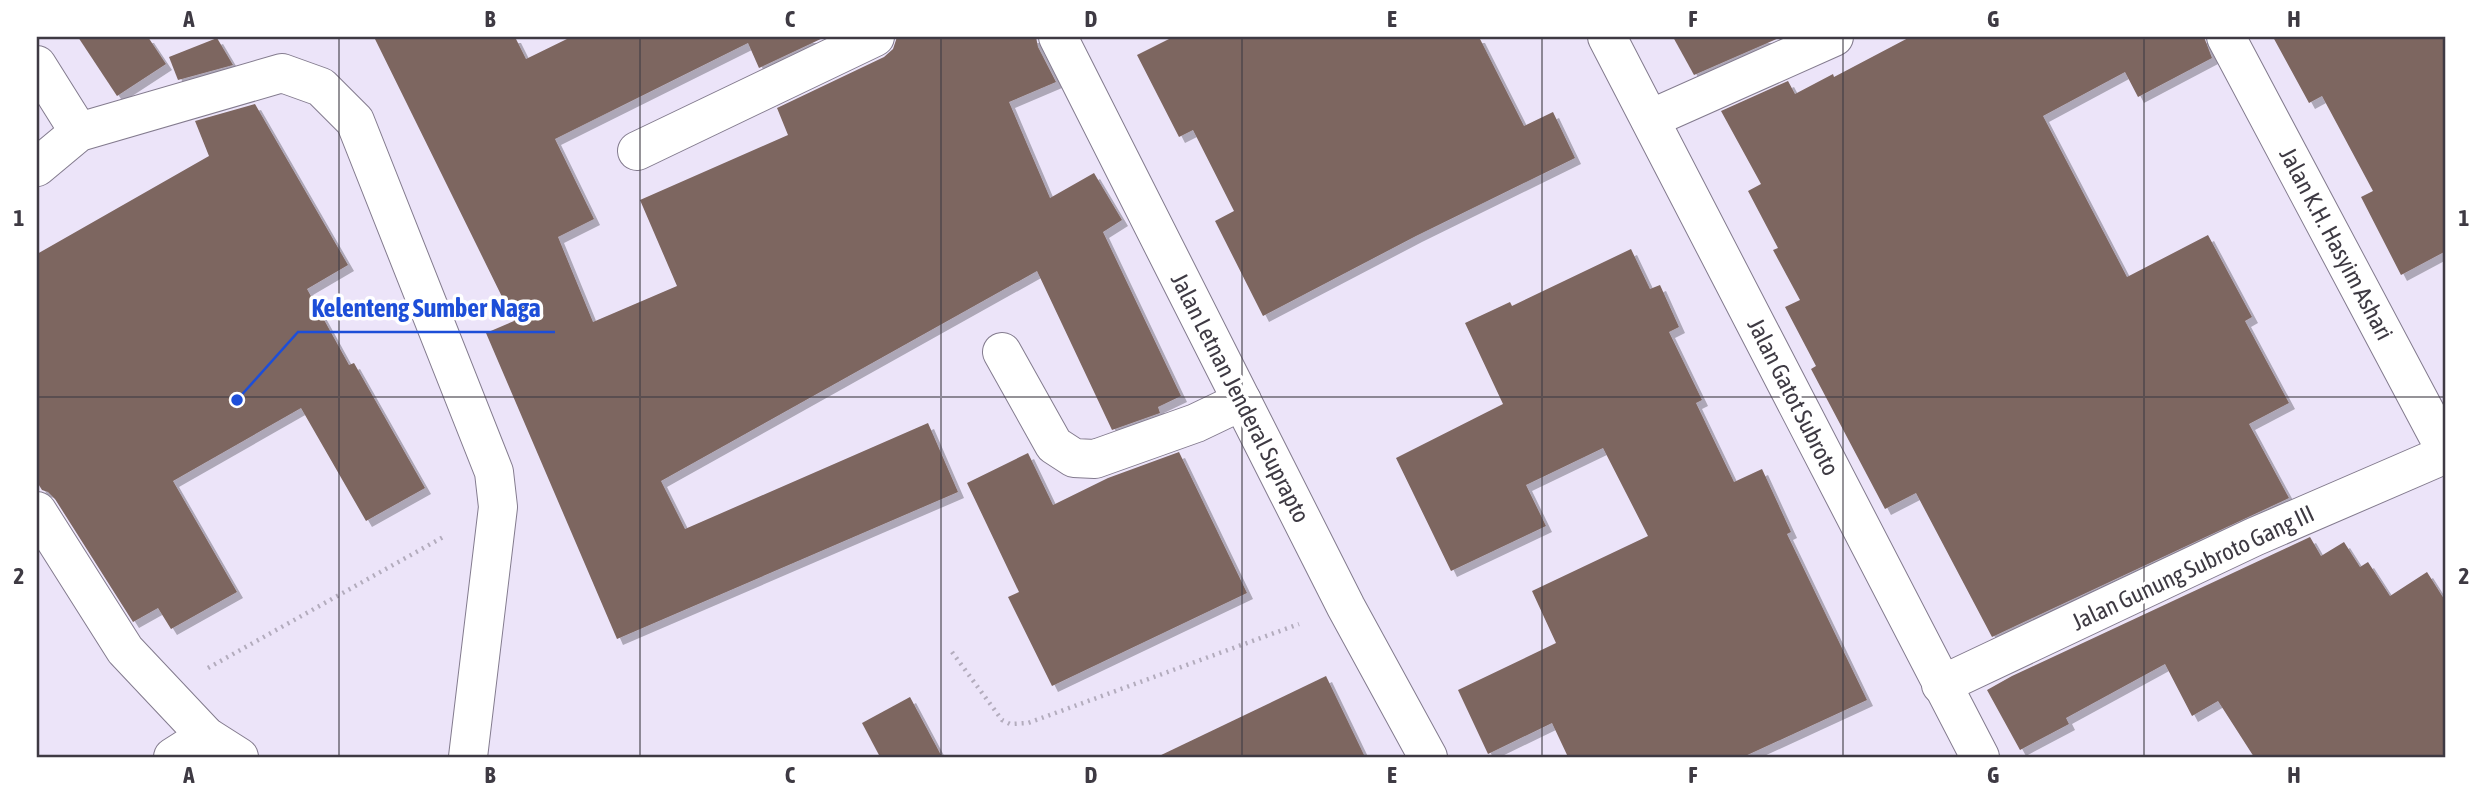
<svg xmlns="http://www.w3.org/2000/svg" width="2483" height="794" font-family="'Asap Condensed',sans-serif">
<defs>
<filter id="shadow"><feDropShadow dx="6" dy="6" stdDeviation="0" flood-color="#0004"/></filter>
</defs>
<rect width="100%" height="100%" fill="#ece4f9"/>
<g fill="#7d6660" filter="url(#shadow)">
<path d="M78 37H148L166 64 117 96Z"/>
<path d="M374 37H515L526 59 571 37H825L759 68 748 43 555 139 594 219 558 237 593 322 677 286 640 200 788 135 777 108 884 57 893 49 897 37H1036L1038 47 1056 82 1009 102 1050 198 1094 173 1122 220 1103 232 1181 396 1158 407 1160 413 1112 430 1037 271 661 481 685 529 928 423 958 492 617 639 486 333 514 321Z"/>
<path d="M1173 37H1479L1524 126 1553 112 1575 158 1416 236 1263 316 1215 221 1234 211 1193 130 1179 137 1137 55Z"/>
<path d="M1673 37H1781L1694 75Z"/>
<path d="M1910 37H2204L2212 58 2138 97 2125 72 2043 116 2127 277 2208 235 2252 317 2245 321 2289 403 2249 424 2289 498 1992 637 1916 493 1885 509 1811 369 1816 366 1785 307 1800 300 1773 250 1778 248 1748 191 1761 184 1721 111 1788 81 1795 94 1833 74 1834 77Z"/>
<path d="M2273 37H2446V251L2401 275 2361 197 2373 191 2322 96 2309 103Z"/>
<path d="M217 38 233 65 178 80 169 57Z"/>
<path d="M255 104 348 265 307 289 349 365 354 363 425 488 366 521 301 408 173 481 237 592 171 629 158 608 133 622 55 499 48 492 42 490 37 482V254L209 156 195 121Z"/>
<path d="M1631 249 1650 289 1660 285 1679 327 1669 332 1702 400 1696 403 1734 482 1762 469 1791 532 1787 534 1867 700 1743 757H1568L1552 723 1488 754 1458 690 1556 643 1532 591 1648 536 1603 448 1526 485 1546 526 1451 571 1396 458 1503 404 1465 323 1510 302 1512 306Z"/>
<path d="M1179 452 1247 593 1052 686 1008 597 1019 592 967 483 1028 453 1053 505 1108 478Z"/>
<path d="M2310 537 2321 556 2344 542 2360 567 2368 562 2390 596 2427 572 2446 602V757H2254L2218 701 2192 716 2165 664 2066 718 2069 724 2020 750 1987 690 2012 676Z"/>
<path d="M1326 676 1365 757H1157Z"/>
<path d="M910 697 942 757H880L862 723Z"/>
</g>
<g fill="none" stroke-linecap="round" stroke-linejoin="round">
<g stroke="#837b8e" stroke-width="40">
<g id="minor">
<path d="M1058 37 1346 607 1428 757"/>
<path d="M2226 37 2446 451"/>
<path d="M37 65 79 132"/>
<path d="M1650 119 1834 37"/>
<path d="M637 151 875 37"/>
<path d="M37 167 79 132 282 73 321 87 355 121 494 472 498 507 468 757"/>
<path d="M1002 352 1054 445 1074 458 1095 459 1196 423 1242 401"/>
<path d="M37 511 125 650 206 736 239 757"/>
<path d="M1941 685 2254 537 2446 454"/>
<path d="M173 757 206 736"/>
</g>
</g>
<g stroke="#837b8e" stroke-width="40">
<path id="major" d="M1607 37 1980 757"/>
</g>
<g stroke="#b3acbd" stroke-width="4.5" stroke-dasharray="2 5" stroke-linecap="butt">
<path d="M952 652 1002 720 1010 724 1028 723 1299 624"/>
<path d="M208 668 445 536"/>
</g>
<use href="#minor" stroke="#fff" stroke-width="38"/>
<use href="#major" stroke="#fff" stroke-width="38"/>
</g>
<path fill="none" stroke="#3e3a43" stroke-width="2" stroke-opacity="0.55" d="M339 37V757M640 37V757M941 37V757M1242 37V757M1542 37V757M1843 37V757M2144 37V757M37 397H2446"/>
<g text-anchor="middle" stroke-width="7" stroke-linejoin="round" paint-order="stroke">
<g font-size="24" fill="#3e3a43" stroke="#fff">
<text transform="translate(2336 244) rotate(62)" y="8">Jalan K.H. Hasyim Ashari</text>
<text transform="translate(1793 397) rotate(63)" y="8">Jalan Gatot Subroto</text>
<text transform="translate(1240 398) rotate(63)" y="8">Jalan Letnan Jenderal Suprapto</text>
<text transform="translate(2193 568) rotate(-25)" y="8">Jalan Gunung Subroto Gang III</text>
</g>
</g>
<path fill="none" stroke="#1d4ed8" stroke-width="2.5" d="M237 400L298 332H555"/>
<circle fill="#1d4ed8" stroke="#fff" stroke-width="2.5" cx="237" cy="400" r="7"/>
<g font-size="26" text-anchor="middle" font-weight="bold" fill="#1d4ed8" stroke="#fff" stroke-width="7" stroke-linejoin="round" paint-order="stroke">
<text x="426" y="317">Kelenteng Sumber Naga</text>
</g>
<rect width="2483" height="794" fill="none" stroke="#ffffff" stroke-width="77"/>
<rect x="38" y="38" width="2406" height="718" fill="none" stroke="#3e3a43" stroke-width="2.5"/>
<g font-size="23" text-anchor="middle" font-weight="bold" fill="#3e3a43">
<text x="189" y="27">A</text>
<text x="490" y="27">B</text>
<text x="790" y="27">C</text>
<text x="1091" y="27">D</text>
<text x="1392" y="27">E</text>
<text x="1693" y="27">F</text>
<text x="1993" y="27">G</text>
<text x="2294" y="27">H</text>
<text x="19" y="226">1</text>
<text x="2464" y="226">1</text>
<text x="19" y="584">2</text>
<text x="2464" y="584">2</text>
<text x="189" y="783">A</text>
<text x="490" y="783">B</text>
<text x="790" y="783">C</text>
<text x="1091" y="783">D</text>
<text x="1392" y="783">E</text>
<text x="1693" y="783">F</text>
<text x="1993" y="783">G</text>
<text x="2294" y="783">H</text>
</g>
</svg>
